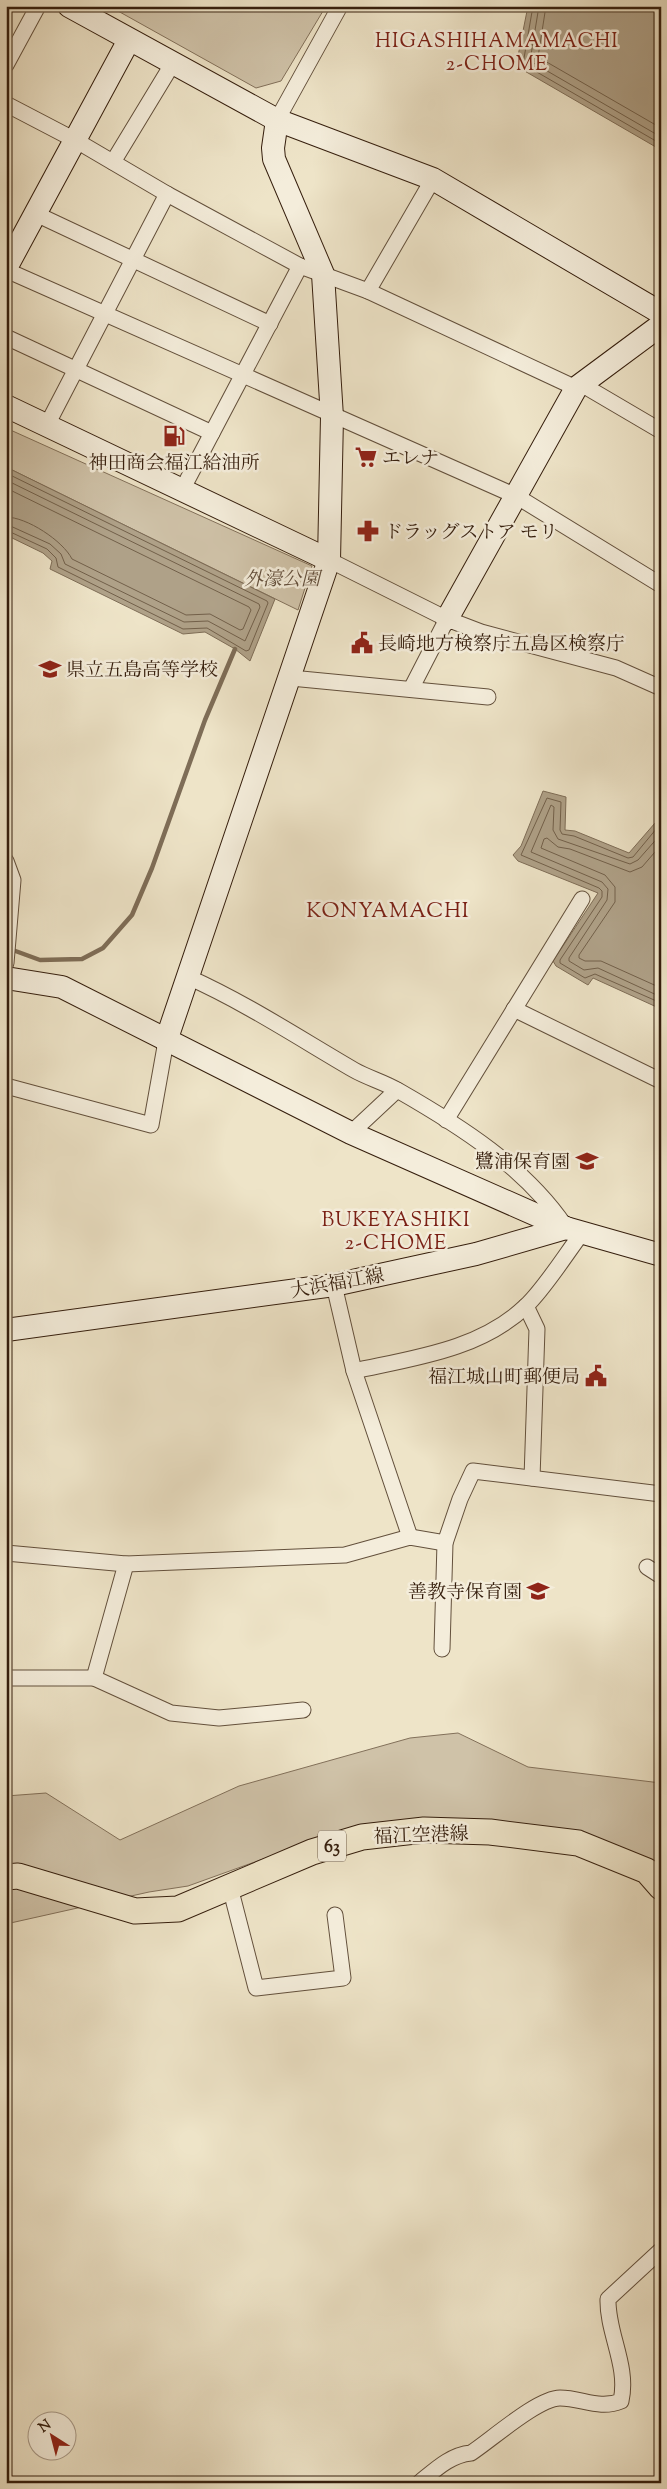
<svg xmlns="http://www.w3.org/2000/svg" width="667" height="2489" font-family="'Sorts Mill Goudy','Noto Serif JP',serif">
<rect width="100%" height="100%" fill="#eee4c8"/>
<filter id="stains"><feTurbulence type="fractalNoise" baseFrequency=".004" numOctaves="4"/><feColorMatrix values="0 0 0 0 .2 0 0 0 0 .09 0 0 0 0 .02 0 0 0 .5 -.17"/></filter>
<radialGradient id="worn" r=".72"><stop offset=".6" stop-color="#630" stop-opacity="0"/><stop offset="1" stop-color="#630" stop-opacity=".3"/></radialGradient>
<g fill="#cfc2a8" stroke="#82705a">
<path d="M109 6H326L281 81 256 88Z"/>
<path d="M6 428 312 566 298 610 6 467Z"/>
<path d="M458 1733 528 1767 661 1783V1871L653 1860 352 1827 188 1886 149 1892 6 1924V1796L46 1793 120 1840 239 1786 410 1738Z"/>
</g>
<g fill="#afa188" stroke="#7e6d57">
<path d="M528 6H661V150L516 66Z"/>
<path d="M6 467 275 599 250 661 235 649 205 632 183 634 50 569 52 561 43 553 6 535Z"/>
<path d="M543 791 566 797 565 830 575 831 629 853 655 823 661 822V1009L593 978 588 985 556 966 553 961 598 893 518 861 513 855 521 846Z"/>
</g>
<g fill="none" stroke-linecap="round" stroke-linejoin="round">
<g stroke="#72604a" stroke-width="1">
<path d="M533 6 523 64 661 144"/>
<path d="M539 6 530 61 661 137"/>
<path d="M546 6 538 57 661 128"/>
<path d="M6 473 267 601 268 603 249 650 246 651 207 628 183 629 58 567 56 558 47 549 6 530"/>
<path d="M6 480 259 604 260 607 245 641 208 621 184 622 65 564 61 554 50 544 6 524"/>
<path d="M6 488 249 607 251 610 243 629 240 630 210 614 186 615 72 559C63 541 27 517 6 517"/>
<path d="M661 827 657 828 633 857 628 858 574 836 562 834 560 830 561 802 547 798 521 855 599 888 602 891V897L560 960V963L585 978 595 974 661 1003"/>
<path d="M661 834 638 860 630 864 558 839 553 830 554 807 551 805 531 852 602 882 608 889 607 900 569 958V961L584 970 598 968 661 997"/>
<path d="M661 845 642 867 630 872 570 849 558 847 547 838 544 839 541 848 605 875 615 887V902L579 955V958L585 961H601L661 988"/>
</g>
<path stroke="#7e6d57" stroke-width="4.5" d="M10 949 40 960 82 959 103 948 132 915 152 868 205 720 235 649"/>
<g stroke="#63503c" stroke-width="17">
<g id="street">
<path d="M6 65 38 6"/>
<path d="M6 104 75 140 167 194 300 266 368 291 576 388"/>
<path d="M277 120 340 6"/>
<path d="M113 162 173 63"/>
<path d="M36 214 270 324"/>
<path d="M6 270 516 496 661 585"/>
<path d="M368 291 433 179"/>
<path d="M6 337 212 433"/>
<path d="M581 384 661 431"/>
<path d="M47 425 167 194"/>
<path d="M182 490 300 266"/>
<path d="M329 560 447 619 481 632 616 668 661 688"/>
<path d="M291 678 488 697"/>
<path d="M411 689 447 619"/>
<path d="M6 861 13 880 6 963"/>
<path d="M188 977C246 1003 299 1038 354 1070 368 1078 384 1082 399 1091 460 1126 525 1167 565 1226"/>
<path d="M514 1009 661 1081"/>
<path d="M6 1086 151 1125 166 1041"/>
<path d="M446 1120 582 899"/>
<path d="M351 1133 397 1090"/>
<path d="M334 1285 354 1371 410 1537"/>
<path d="M526 1306 537 1329 532 1478"/>
<path d="M354 1371C413 1358 480 1350 526 1306 545 1288 566 1254 582 1233"/>
<path d="M6 1553 126 1564 345 1555 410 1537 445 1543"/>
<path d="M647 1567 661 1576"/>
<path d="M442 1649 445 1543 460 1499 473 1471 661 1494"/>
<path d="M6 1678H94L171 1713 219 1718 303 1710"/>
<path d="M94 1678 126 1564"/>
<path d="M230 1887 256 1988 343 1978 335 1915"/>
<path d="M419 2483C435 2470 450 2455 471 2453 491 2440 538 2398 560 2398 582 2398 599 2410 621 2401 629 2366 607 2333 608 2299L661 2250"/>
</g>
</g>
<g stroke="#351e0d" stroke-width="24">
<g id="secondary">
<path d="M69 6 277 120 433 179 661 313"/>
<path d="M6 268 129 40"/>
<path d="M6 406 329 560"/>
<path d="M447 619 576 388 661 325"/>
<path d="M6 978 62 987 351 1133 566 1228 661 1255"/>
<path d="M166 1041 329 560 332 417 323 274 274 159 273 148 277 120"/>
<path d="M6 1330 334 1285 476 1254 566 1228"/>
</g>
</g>
<g stroke="#351e0d" stroke-width="27">
<path id="primary" d="M6 1877 18 1876 135 1911 178 1909 312 1852 362 1837 424 1830 490 1832 578 1843 647 1871 661 1887"/>
</g>
<use href="#street" stroke="#f4eddb" stroke-width="15"/>
<use href="#secondary" stroke="#f4eddb" stroke-width="22"/>
<use href="#primary" stroke="#eee4c8" stroke-width="25"/>
</g>
<defs>
<g id="fuel-bare" transform="scale(1.725)"><path d="M-5.5-6h7V0h2V4h1.3V-2.5L3-4.5l.8-.8L6-3V5H2.5V1h-1V6h-7ZM-4.2-4.7v3.2H.2V-4.7Z" fill="#8f2418" stroke="#f4eddb" stroke-width="2.5" paint-order="stroke"/></g>
<g id="supermarket-bare" transform="scale(1.725)"><path d="M-6-5.5h2.5l.6 2H6L4.5 2H-2.5L-4.4-4H-6ZM-1.5 3.2a1.3 1.3 0 1 0 .1 0ZM3 3.2a1.3 1.3 0 1 0 .1 0Z" fill="#8f2418" stroke="#f4eddb" stroke-width="2.5" paint-order="stroke"/></g>
<g id="pharmacy-bare" transform="scale(1.725)"><path d="M-2-6h4v4h4v4h-4v4h-4v-4h-4v-4h4Z" fill="#8f2418" stroke="#f4eddb" stroke-width="2.5" paint-order="stroke"/></g>
<g id="civic-bare" transform="scale(1.725)"><path d="M-.6-6.5H3V-4.5H.6V-3L4-1V1h2V6H-6V1h2V-1L-.6-3ZM-1.2 2.5V6h2.4V2.5Z" fill="#8f2418" stroke="#f4eddb" stroke-width="2.5" paint-order="stroke"/></g>
<g id="school-bare" transform="scale(1.725)"><path d="M0-5L7-2L0 1L-7-2ZM-4 1L0 2.5L4 1V4Q0 6-4 4Z" fill="#8f2418" stroke="#f4eddb" stroke-width="2.5" paint-order="stroke"/></g>
</defs>
<g fill-rule="evenodd">
<use href="#fuel-bare" x="174" y="436"/>
<use href="#supermarket-bare" x="366" y="457"/>
<use href="#pharmacy-bare" x="368" y="531"/>
<use href="#civic-bare" x="362" y="643"/>
<use href="#school-bare" x="50" y="669"/>
<use href="#school-bare" x="587" y="1161"/>
<use href="#civic-bare" x="596" y="1376"/>
<use href="#school-bare" x="538" y="1591"/>
</g>
<g text-anchor="middle" stroke-width="5" stroke-linejoin="round" paint-order="stroke">
<rect fill="#f4eddb" stroke="#6e5c4b" stroke-width="1" x="318" y="1830.5" width="28" height="31" rx="4"/>
<g font-size="18" font-weight="bold" fill="#351e0d">
<text x="332" y="1852">63</text>
</g>
<g font-size="19" fill="#351e0d" stroke="#f4eddb" text-anchor="start">
<text x="382" y="464">エレナ</text>
<text x="174" y="469" text-anchor="middle">神田商会福江給油所</text>
<text x="384" y="538">ドラッグストア モリ</text>
<text x="378" y="650">長崎地方検察庁五島区検察庁</text>
<text x="66" y="676">県立五島高等学校</text>
<text x="570" y="1168" text-anchor="end">鷺浦保育園</text>
<text x="580" y="1383" text-anchor="end">福江城山町郵便局</text>
<text x="522" y="1598" text-anchor="end">善教寺保育園</text>
</g>
<g font-size="19" font-style="italic" fill="#634f3c" stroke="#f4eddb">
<text x="282" y="585">外濠公園</text>
</g>
<g font-size="19" fill="#351e0d" stroke="#f4eddb">
<text transform="translate(337 1282) rotate(-10)" y="7">大浜福江線</text>
<text transform="translate(421 1834) rotate(-2)" y="7">福江空港線</text>
</g>
<g font-size="20" letter-spacing="1" fill="#7a1f14" stroke="#f4eddb">
<text x="497" y="47">HIGASHIHAMAMACHI<tspan x="497" dy="23">2-CHOME</tspan></text>
<text x="396" y="1226">BUKEYASHIKI<tspan x="396" dy="23">2-CHOME</tspan></text>
</g>
<g font-size="21" letter-spacing="1" fill="#7a1f14" stroke="#f4eddb">
<text x="388" y="917">KONYAMACHI</text>
</g>
</g>
<rect width="667" height="2489" fill="none" stroke="#eee4c8" stroke-width="25"/>
<rect x="8" y="8" width="652" height="2474" fill="none" stroke="#351e0d" stroke-width="2.5"/>
<rect x="12" y="12" width="642" height="2464" fill="none" stroke="#351e0d"/>
<g transform="translate(52 2436) rotate(324)"><circle r="24" fill="#f4eddb" stroke="#a89a89"/>
<path d="M0-4L9 19L0 12L-9 19Z" fill="#8f2418"/>
<text y="-8" font-size="14" font-weight="bold" text-anchor="middle" fill="#351e0d">N</text>
</g>
<rect width="100%" height="100%" filter="url(#stains)"/>
<rect width="100%" height="100%" fill="url(#worn)"/>
</svg>
